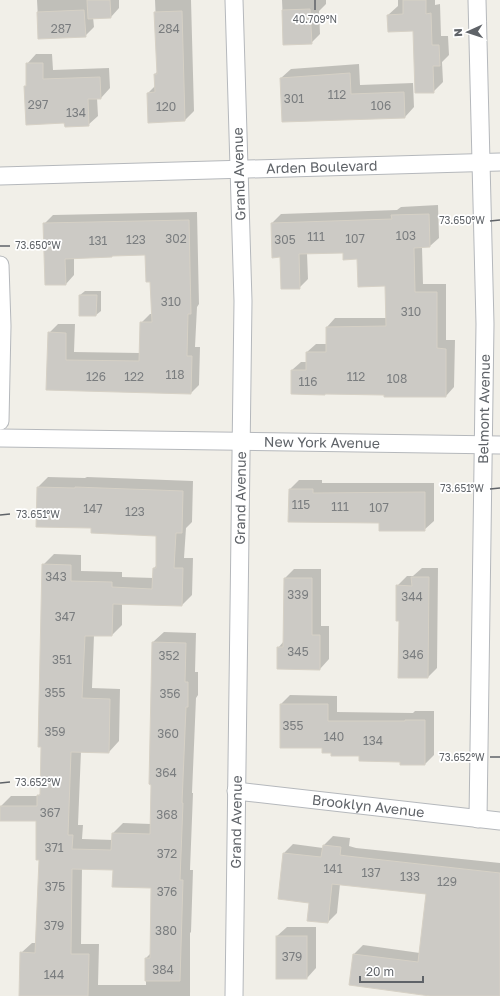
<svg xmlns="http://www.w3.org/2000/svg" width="500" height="996" font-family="'Golos Text',sans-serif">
<rect width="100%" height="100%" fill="#f1efe8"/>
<g fill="#0003" fill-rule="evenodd">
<path d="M37 0H119V8L111 17H93L94 27 85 36 39 38Z"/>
<path d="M155 0H191L194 111 185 120 148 93 155 86V74L158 71Z"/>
<path d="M282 0H326V4L319 11 320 34 311 43 284 44Z"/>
<path d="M398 0H435V5L440 4 441 36H448L449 55 442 62 443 82 433 92 414 30 388 15 398 6Z"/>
<path d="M36 54H52L53 70 109 68 110 88 101 98H97L98 116 88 125 65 122 25 87 27 85V64Z"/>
<path d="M359 64 360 85 413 83 414 107 405 117 281 78 291 69Z"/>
<path d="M438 205 439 238 430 246 422 247 423 284H446V340H455L454 387 446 396 385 394 292 370 301 362H307V352L316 344H327V327L335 318H387L386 285 358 258 344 252 307 253 308 279 299 288 281 256 272 223 281 214 397 210 401 207Z"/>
<path d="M197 212 199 304 197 307 195 347H200L199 385 191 393 47 389 49 333 58 324H75L74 352 140 353 141 323 150 314H152L151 281 146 254 74 257V275L66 284 44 224 53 215Z"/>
<path d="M85 291H101V311L96 315 80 295Z"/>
<path d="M48 477 85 478 87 477 193 481 192 522 186 528 184 558H193L192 595 182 605 122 604V625L112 635H94L92 688 120 689 119 741 109 752 81 751 78 825H83L82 839 113 840V833L123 823 151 824 153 642 164 632 196 633 195 672H198V695L196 698 192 793H193L190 870H193L191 932 190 933V996H20L21 953 32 943H36L40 859 37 820 1 806 11 796H38L41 793 43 565 54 554 81 555V571L122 572V577L154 578V568L157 565V535L92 527 38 487ZM82 868 114 869 152 887 151 953 146 958V985H98L99 944H81Z"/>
<path d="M299 480H322V483H434V521L424 530 380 522 290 489Z"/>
<path d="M422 568H438L437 668 428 677 400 620 397 586 407 576H413Z"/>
<path d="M294 569H321V626H329V659L320 669 278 648 284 641 285 578Z"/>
<path d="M290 695 337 696V712L413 713 415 711H434V755L425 764 333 752 323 748 281 704Z"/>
<path d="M333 836 350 838 349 846 356 848 500 863V996H440L354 954 363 945 420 953 427 894 340 884 337 913 328 922 310 902 284 853 293 844 323 848 324 845Z"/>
<path d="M287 927H316V968L307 978 277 936Z"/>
</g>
<g fill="#cccac5" stroke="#d6d1c6">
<path d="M87 0H110L111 18 88 19Z"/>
<path d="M403 0H426V14L431 13 432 45H439L440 66H433L434 93H415L413 31 388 32 387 15 403 14Z"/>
<path d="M310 9 312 44 283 45 282 10Z"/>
<path d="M84 10 86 37 38 39 37 12Z"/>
<path d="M182 11 185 121 148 123 147 93 155 92 154 74H157L154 12Z"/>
<path d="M26 63H43V79L100 77 101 99H88L89 126 65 127 64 123 26 125 24 86H26Z"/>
<path d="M350 73 351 94 404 92 405 118 282 122 280 78Z"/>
<path d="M429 214 430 247 414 248 415 292H437V348L446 349V397H384V395L325 394V395L291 394V370H306V352H326V327L386 326 385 286 358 287 357 259 343 260V253L299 254 300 289H281L280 257 272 258 271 223 392 219 391 215Z"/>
<path d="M189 220 191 314H188L187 356H192L191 394 46 390 48 332 66 333V360L139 361 140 322H152L150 282H146L145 255 112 256V257L65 259 66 285H45L43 223Z"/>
<path d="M79 295H97L96 316H79Z"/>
<path d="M37 487 75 488V487L183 491 182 533H176L174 568H183L182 606 113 604 112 636H85L82 698 110 699 109 753 71 752 68 835H73L72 849 111 850 112 833 150 834 151 785 149 784 152 642 186 643 185 682H188V707H186L182 803H183L180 880H183L180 981H145V958H150L151 888 112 887 113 870 72 869 71 954H89L88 996H19L20 952 35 953 39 860H36V821H0V806H37V795H40L41 747H38L42 564 71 565V581L112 582V587L152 589 153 568H156V536L91 533V528L36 527Z"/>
<path d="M289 489H313V493L425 492V531H379V523L288 522Z"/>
<path d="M411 577H429L428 678H398L399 621H396V585L412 586Z"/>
<path d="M284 578H312V635H320V670L277 669V647H283Z"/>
<path d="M280 704H328V721H405V720H425V765H400V762L359 761V756H331V753H322V748H280Z"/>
<path d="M323 845 341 847 340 855 347 856 500 873V996H430L349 985 353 954 418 962 426 894 332 884 328 923 307 921 309 903 278 899 283 853 321 857Z"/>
<rect x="276" y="936" width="31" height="43"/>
</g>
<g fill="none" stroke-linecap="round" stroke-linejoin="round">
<g stroke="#b5b8bc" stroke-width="19">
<g id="minor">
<path d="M477 0 485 324 478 819"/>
<path id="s1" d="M0 176 500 162"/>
<path d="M0 265 2 326 0 421"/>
<path id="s2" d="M0 438 500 445"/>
<path id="s3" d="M236 791 500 821"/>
<path id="s4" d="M234 996 243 301 234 0"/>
</g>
</g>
<use href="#minor" stroke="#fff" stroke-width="17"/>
</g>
<path fill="none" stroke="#5f6368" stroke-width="1.5" d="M315 0V10M490 221 500 220M0 246H10M490 489 500 488M0 515 10 514M490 757H500M0 783 10 782"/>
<g text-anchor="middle" stroke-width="3.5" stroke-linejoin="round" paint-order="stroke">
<g font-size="12" fill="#7a7d7f">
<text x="61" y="33">287</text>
<text x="169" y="33">284</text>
<text x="337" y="99">112</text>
<text x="294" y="103">301</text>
<text x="38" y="109">297</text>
<text x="381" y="110">106</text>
<text x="166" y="111">120</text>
<text x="76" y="117">134</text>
<text x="406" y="240">103</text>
<text x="316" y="241">111</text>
<text x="176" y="243">302</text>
<text x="355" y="243">107</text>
<text x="136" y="244">123</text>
<text x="285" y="244">305</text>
<text x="98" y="245">131</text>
<text x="171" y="306">310</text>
<text x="411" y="316">310</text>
<text x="175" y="379">118</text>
<text x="96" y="381">126</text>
<text x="134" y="381">122</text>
<text x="356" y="381">112</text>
<text x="397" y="383">108</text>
<text x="308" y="386">116</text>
<text x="301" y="509">115</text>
<text x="340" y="511">111</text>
<text x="379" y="512">107</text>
<text x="93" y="513">147</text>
<text x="135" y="516">123</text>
<text x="56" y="581">343</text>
<text x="298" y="599">339</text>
<text x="412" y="601">344</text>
<text x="65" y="621">347</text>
<text x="298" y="656">345</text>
<text x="413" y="659">346</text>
<text x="169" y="660">352</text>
<text x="62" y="664">351</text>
<text x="55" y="697">355</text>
<text x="170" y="698">356</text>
<text x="293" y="730">355</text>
<text x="55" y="736">359</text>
<text x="168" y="738">360</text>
<text x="334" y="741">140</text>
<text x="373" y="745">134</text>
<text x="166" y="777">364</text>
<text x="50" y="817">367</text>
<text x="167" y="819">368</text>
<text x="54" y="852">371</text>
<text x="167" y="858">372</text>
<text x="333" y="873">141</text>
<text x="371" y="877">137</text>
<text x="410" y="881">133</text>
<text x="447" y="886">129</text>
<text x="55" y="891">375</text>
<text x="167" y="896">376</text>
<text x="54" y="930">379</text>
<text x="166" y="935">380</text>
<text x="292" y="961">379</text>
<text x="163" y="974">384</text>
<text x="54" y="979">144</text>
</g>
<g font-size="14" fill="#5f6368" stroke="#fff">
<text dy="5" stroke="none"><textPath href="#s1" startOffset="322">Arden Boulevard</textPath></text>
<text transform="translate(239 174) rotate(-92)" y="5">Grand Avenue</text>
<text transform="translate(484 409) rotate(-89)" y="5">Belmont Avenue</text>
<text dy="5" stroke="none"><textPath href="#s2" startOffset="322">New York Avenue</textPath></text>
<text dy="5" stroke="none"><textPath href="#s4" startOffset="498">Grand Avenue</textPath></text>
<text dy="5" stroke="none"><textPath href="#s3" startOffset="133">Brooklyn Avenue</textPath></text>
<text dy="5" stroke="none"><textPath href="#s4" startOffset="174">Grand Avenue</textPath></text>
</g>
</g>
<g font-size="10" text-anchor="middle" fill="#5f6368" stroke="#fff" stroke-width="3.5" stroke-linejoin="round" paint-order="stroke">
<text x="315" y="23">40.709°N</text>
<text x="462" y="224">73.650°W</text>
<text x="38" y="249">73.650°W</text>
<text x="462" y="492">73.651°W</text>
<text x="38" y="518">73.651°W</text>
<text x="462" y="761">73.652°W</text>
<text x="38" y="786">73.652°W</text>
</g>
<g transform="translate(468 32) rotate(267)" stroke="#ffffff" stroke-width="3" paint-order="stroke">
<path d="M0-3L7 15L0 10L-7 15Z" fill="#5f6368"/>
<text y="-6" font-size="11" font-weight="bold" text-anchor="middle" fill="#5f6368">N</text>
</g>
<path d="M360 976v6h63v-6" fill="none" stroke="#5f6368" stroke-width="2"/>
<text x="366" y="976" font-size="12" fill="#5f6368" stroke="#ffffff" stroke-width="3" paint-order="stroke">20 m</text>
</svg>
